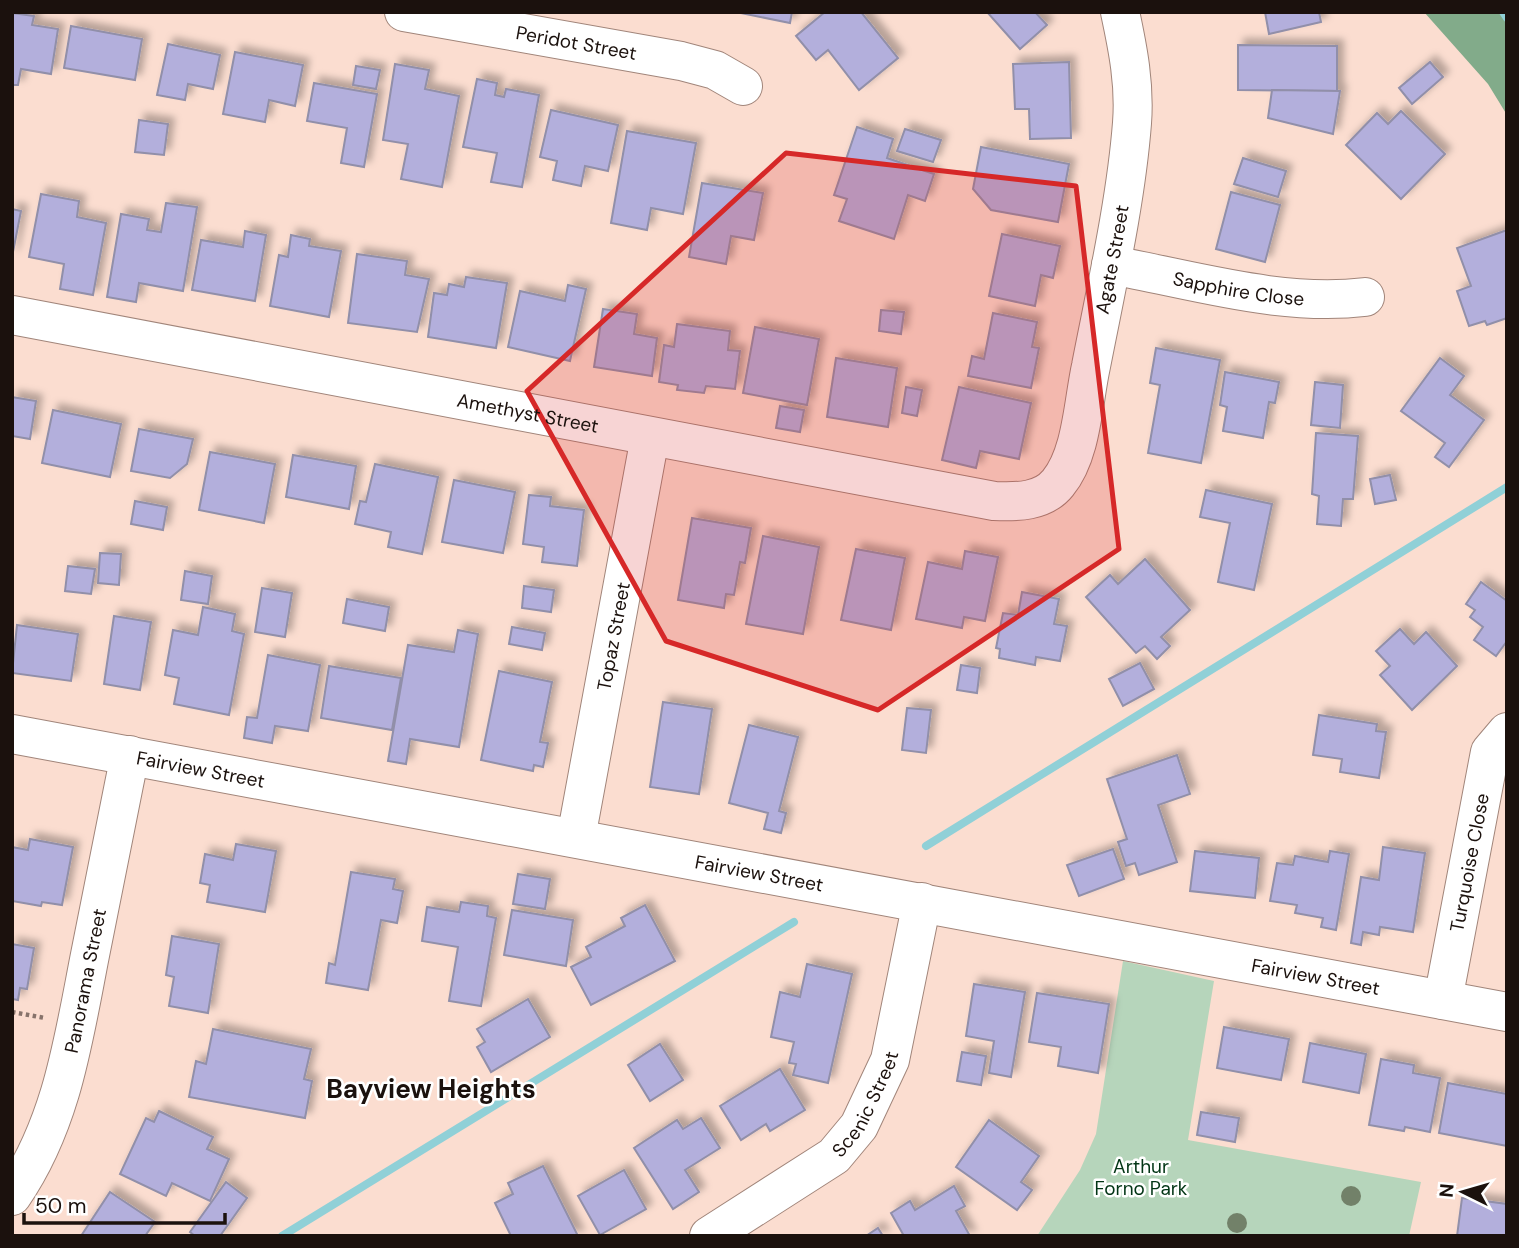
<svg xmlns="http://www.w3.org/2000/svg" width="1519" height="1248" font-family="'DM Sans',sans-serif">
<defs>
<filter id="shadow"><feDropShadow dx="6" dy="-6" stdDeviation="3.5" flood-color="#0004"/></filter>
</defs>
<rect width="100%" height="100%" fill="#fbddd0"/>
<path fill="#b6d5bb" d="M1123 961 1214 981 1188 1140 1421 1182 1409 1236H1037L1080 1170 1096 1134Z"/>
<path fill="#82ab8a" d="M1424 12H1507V115L1488 84Z"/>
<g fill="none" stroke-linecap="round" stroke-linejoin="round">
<g stroke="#90d0d7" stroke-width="8">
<path d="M1503 12 1507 18"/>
<path d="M926 846 1507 487"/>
<path d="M282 1236 794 922"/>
</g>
</g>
<g fill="#b3afdc" stroke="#918fa9" stroke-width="2" filter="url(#shadow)">
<path d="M736 12H792L790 23Z"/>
<path d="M825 12H861L898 58 859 90 828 50 816 60 796 36Z"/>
<path d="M987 12H1035L1047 25 1020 49Z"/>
<path d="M1265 12H1319L1321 22 1269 34Z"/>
<path d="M12 13 34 16 32 25 58 29 51 74 21 69 18 85H12Z"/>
<path d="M71 26 142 39 135 80 64 68Z"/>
<path d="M168 44 220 55 213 89 188 84 185 100 157 95Z"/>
<path d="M1238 45 1337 46V91L1238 90Z"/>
<path d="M235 52 303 65 295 106 269 100 265 122 223 114Z"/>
<path d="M1069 62 1071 138 1030 139 1029 109H1015L1013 64Z"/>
<path d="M1430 62 1443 77 1412 104 1399 88Z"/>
<path d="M395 64 429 70 425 89 459 96 442 187 401 179 408 144 383 140Z"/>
<path d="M356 66 380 70 376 89 353 85Z"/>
<path d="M477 79 497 83 495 95 504 97 506 89 539 95 522 187 491 182 497 153 463 147Z"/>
<path d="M314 83 377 94 364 167 341 163 347 128 307 121Z"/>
<path d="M1272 90 1340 91 1333 134 1268 118Z"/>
<path d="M551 110 618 125 608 171 585 166 581 186 553 180 557 161 540 157Z"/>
<path d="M1401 111 1445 154 1401 199 1346 145 1377 113 1388 124Z"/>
<path d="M139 120 168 124 164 155 135 152Z"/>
<path d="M857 127 893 139 887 158 934 174 925 201 908 195 894 239 839 221 847 199 834 195Z"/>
<path d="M905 129 941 140 933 162 897 151Z"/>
<path d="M627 131 696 143 683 214 651 208 647 230 611 223Z"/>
<path d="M981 147 1069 164 1058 222 991 210 973 189Z"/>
<path d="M1243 158 1286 171 1278 197 1234 184Z"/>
<path d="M702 183 763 193 754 240 731 236 726 264 689 257Z"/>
<path d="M1231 192 1280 205 1265 262 1216 249Z"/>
<path d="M41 194 79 201 77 217 106 223 93 295 60 289 64 264 29 257Z"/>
<path d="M166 203 197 207 183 291 139 283 136 302 107 297 121 214 149 219 147 230 161 232Z"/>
<path d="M12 209 21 211 12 257Z"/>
<path d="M1507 230V318L1487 325 1485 321 1469 326 1457 291 1471 286 1457 248Z"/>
<path d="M245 231 266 235 255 301 192 290 201 240 243 247Z"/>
<path d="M1002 234 1060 246 1053 278 1041 275 1035 306 989 296Z"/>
<path d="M291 235 310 239 309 246 341 251 329 317 270 306 279 255 288 257Z"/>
<path d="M357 254 407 261 405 275 429 279 417 332 348 323Z"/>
<path d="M466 277 507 283 496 348 428 337 434 293 447 295 449 284 464 287Z"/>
<path d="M568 285 586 289 570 361 508 347 520 291 565 301Z"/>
<path d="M603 309 637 314 634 334 657 338 652 376 594 367Z"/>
<path d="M881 310 904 312 901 334 879 331Z"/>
<path d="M993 313 1037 322 1032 347 1039 348 1031 388 968 376 972 356 984 359Z"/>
<path d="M677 324 730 331 728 350 740 351 735 389 706 386 704 393 677 390 678 385 659 382 664 345 674 347Z"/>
<path d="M755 327 819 339 807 405 743 393Z"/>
<path d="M1156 348 1220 360 1201 463 1148 453 1160 385 1150 383Z"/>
<path d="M836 358 897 368 888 427 827 417Z"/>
<path d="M1440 358 1464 376 1450 395 1484 420 1449 467 1435 457 1445 443 1401 411Z"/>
<path d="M1225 372 1279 382 1275 403 1269 402 1263 438 1223 431 1227 407 1220 405Z"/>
<path d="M1315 382 1343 385 1340 428 1311 425Z"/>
<path d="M906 387 922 390 917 416 902 413Z"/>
<path d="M959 387 1031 403 1019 459 980 451 976 468 942 460Z"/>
<path d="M12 397 36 401 30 439 12 436Z"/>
<path d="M780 406 804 410 800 432 776 428Z"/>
<path d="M53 410 121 424 110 477 42 463Z"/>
<path d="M139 429 193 439 187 464 170 478 131 471Z"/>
<path d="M1316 433 1358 436 1353 499H1343L1341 526 1317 524 1319 496 1312 494Z"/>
<path d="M210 452 275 464 264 523 199 510Z"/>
<path d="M293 455 356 466 349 509 286 497Z"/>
<path d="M375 464 438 477 422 554 388 547 391 532 355 524 360 501 366 502Z"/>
<path d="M1390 475 1396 500 1375 504 1370 479Z"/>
<path d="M454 480 515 492 503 553 442 542Z"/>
<path d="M1206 490 1272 504 1254 590 1218 582 1230 523 1200 517Z"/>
<path d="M529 495 551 497 550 506 584 510 577 566 542 562 544 547 523 544Z"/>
<path d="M135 501 167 507 163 530 131 524Z"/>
<path d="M692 518 751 528 745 563 740 562 734 595 726 594 724 608 678 600Z"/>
<path d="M763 536 819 547 803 634 746 624Z"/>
<path d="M856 549 905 558 891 630 841 620Z"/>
<path d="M965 551 998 557 985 621 964 617 962 628 916 619 928 562 962 569Z"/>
<path d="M100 553 121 554 119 585 98 583Z"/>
<path d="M1145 559 1190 610 1161 637 1170 646 1157 659 1145 646 1136 653 1086 597 1110 575 1118 584Z"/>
<path d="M68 566 95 569 91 594 65 591Z"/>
<path d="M185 571 212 576 208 604 181 600Z"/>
<path d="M1481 582 1507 601V641L1496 656 1474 640 1483 627 1470 617 1475 610 1466 604Z"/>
<path d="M524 586 554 590 551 612 522 608Z"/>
<path d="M262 588 292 593 285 637 255 632Z"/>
<path d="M1022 592 1059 599 1054 624 1067 626 1060 661 1036 657 1035 665 999 658 1000 649 996 648 1003 613 1018 615Z"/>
<path d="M347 599 389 607 385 631 343 623Z"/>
<path d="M203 607 235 614 232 631 244 634 229 715 174 704 179 678 165 675 173 630 198 635Z"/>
<path d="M114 616 151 622 140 690 104 684Z"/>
<path d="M17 625 78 634 71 681 12 673Z"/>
<path d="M512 627 545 633 542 650 509 644Z"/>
<path d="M1400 629 1414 644 1426 632 1457 666 1412 710 1380 675 1390 666 1376 651Z"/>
<path d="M458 630 478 634 459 747 410 739 406 764 388 761 408 645 454 652Z"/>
<path d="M268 655 320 665 308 731 275 726 272 743 244 738 247 717 257 718Z"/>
<path d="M1140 663 1154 689 1123 706 1109 679Z"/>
<path d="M961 665 980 668 977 693 957 690Z"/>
<path d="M329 666 401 678 392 730 321 718Z"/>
<path d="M499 671 552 682 540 742 548 743 543 767 534 765 533 771 481 760Z"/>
<path d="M663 702 712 709 699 794 650 787Z"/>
<path d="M907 708 931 710 926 753 902 750Z"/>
<path d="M1319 715 1377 724 1376 731 1386 732 1379 778 1340 772 1342 759 1313 755Z"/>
<path d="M749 725 798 737 779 811 786 813 781 833 764 829 768 813 729 803Z"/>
<path d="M1177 755 1190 794 1158 805 1177 862 1139 875 1135 863 1126 866 1118 842 1127 839 1107 779Z"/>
<path d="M30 839 73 847 62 905 42 902 41 906 12 901V847L28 850Z"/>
<path d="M236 844 276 851 265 912 207 902 210 885 200 883 205 854 233 860Z"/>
<path d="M1383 847 1425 853 1413 932 1380 927 1379 935 1363 932 1361 945 1351 943 1361 877 1379 880Z"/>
<path d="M1113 849 1124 879 1079 896 1067 865Z"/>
<path d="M1195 851 1259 858 1255 898 1190 891Z"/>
<path d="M1330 851 1349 854 1336 930 1321 927 1323 918 1295 913 1297 905 1270 901 1277 863 1293 865 1295 856 1328 862Z"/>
<path d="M351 872 395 879 393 889 403 891 397 923 381 920 368 990 326 983 329 963 335 965Z"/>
<path d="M518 874 550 879 545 909 513 904Z"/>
<path d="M461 902 488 906 487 916 496 918 481 1006 449 1001 458 947 422 941 427 907 459 912Z"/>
<path d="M645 905 675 961 591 1005 571 967 591 957 586 947 625 926 621 918Z"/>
<path d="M512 910 573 920 566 966 504 955Z"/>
<path d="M172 936 219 944 208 1013 169 1006 174 977 166 975Z"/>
<path d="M12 944 34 948 27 989 20 988 18 1000 12 999Z"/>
<path d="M807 964 852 974 828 1083 793 1075 796 1064 789 1063 794 1042 771 1037 780 992 800 997Z"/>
<path d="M974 984 1025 992 1011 1077 989 1073 994 1041 966 1036Z"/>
<path d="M1037 993 1109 1004 1098 1073 1058 1066 1061 1047 1029 1042Z"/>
<path d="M528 999 550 1037 491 1072 477 1047 485 1042 477 1029Z"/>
<path d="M1224 1027 1289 1039 1281 1080 1217 1068Z"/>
<path d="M213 1029 311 1049 304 1079 312 1081 305 1118 189 1097 196 1061 206 1064Z"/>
<path d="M1310 1043 1366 1054 1359 1093 1303 1082Z"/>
<path d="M660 1044 683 1080 650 1101 628 1065Z"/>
<path d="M962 1052 986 1056 981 1085 957 1081Z"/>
<path d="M1381 1059 1414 1065 1413 1073 1440 1078 1430 1132 1405 1127 1404 1131 1369 1125Z"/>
<path d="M780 1069 805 1110 770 1131 766 1124 741 1140 720 1106Z"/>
<path d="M1448 1083 1507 1094V1146L1439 1133Z"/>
<path d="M159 1111 213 1137 207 1149 229 1159 210 1201 172 1183 166 1196 120 1174 146 1118 154 1122Z"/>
<path d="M1201 1112 1239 1118 1235 1142 1197 1135Z"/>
<path d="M701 1118 720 1148 685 1170 699 1192 673 1209 634 1148 677 1120 683 1129Z"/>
<path d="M989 1120 1039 1156 1021 1182 1032 1190 1017 1210 956 1167Z"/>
<path d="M543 1166 578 1236H511L495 1203 513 1194 508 1183Z"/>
<path d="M624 1170 646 1209 600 1235 578 1196Z"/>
<path d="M226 1182 247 1198 220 1236H195L190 1232Z"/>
<path d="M954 1186 965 1206 956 1211 970 1236H904L891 1213 910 1201 915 1210Z"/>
<path d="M110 1192 155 1222 145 1236H81Z"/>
<path d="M1462 1198 1507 1204V1236H1457Z"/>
<path d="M878 1228 883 1236H866Z"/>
</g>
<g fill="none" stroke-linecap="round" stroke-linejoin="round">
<g stroke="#a1857a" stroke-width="40">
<g id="minor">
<path id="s1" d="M404 12 681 61 715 70 743 86"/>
<path id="s2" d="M1111 265C1194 280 1281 307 1365 297"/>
<path id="s3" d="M12 315 994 501C1017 502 1043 502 1058 483 1082 454 1083 402 1091 366 1106 289 1126 201 1132 123 1135 85 1128 49 1120 12"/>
<path id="s4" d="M12 734 1507 1012"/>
<path id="s5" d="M576 838 650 437"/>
<path id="s6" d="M1443 1000 1490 752 1507 732"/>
<path id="s7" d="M12 1196C61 1125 73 1043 89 960 103 891 116 823 130 755"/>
<path id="s8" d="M709 1236 834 1156 859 1126 890 1060 922 902"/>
</g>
</g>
<path stroke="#87736b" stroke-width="4.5" stroke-dasharray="3.5 3.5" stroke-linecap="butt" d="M12 1012 45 1018"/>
<use href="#minor" stroke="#fff" stroke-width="38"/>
</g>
<g fill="#728169">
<circle cx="1351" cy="1196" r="10"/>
<circle cx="1237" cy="1223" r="10"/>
</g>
<path fill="#d62828" fill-opacity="0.2" stroke="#d62828" stroke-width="5" stroke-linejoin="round" d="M786 153 1076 186 1119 549 878 710 666 641 527 391Z"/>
<g text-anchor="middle" stroke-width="5" stroke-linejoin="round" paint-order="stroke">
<g font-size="19" fill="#1b110d" stroke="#fff">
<text dy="7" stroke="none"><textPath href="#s1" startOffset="175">Peridot Street</textPath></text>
<text dy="7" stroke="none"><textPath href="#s3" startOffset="1300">Agate Street</textPath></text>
<text dy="7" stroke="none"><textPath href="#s2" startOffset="130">Sapphire Close</textPath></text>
<text dy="7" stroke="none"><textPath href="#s3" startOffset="525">Amethyst Street</textPath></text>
<text dy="7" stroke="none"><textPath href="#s5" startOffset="205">Topaz Street</textPath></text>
<text dy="7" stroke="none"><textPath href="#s4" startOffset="192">Fairview Street</textPath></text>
<text dy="7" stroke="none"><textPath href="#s6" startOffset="140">Turquoise Close</textPath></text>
<text dy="7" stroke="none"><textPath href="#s4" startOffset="760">Fairview Street</textPath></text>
<text dy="7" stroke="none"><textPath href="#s4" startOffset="1326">Fairview Street</textPath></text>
<text dy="7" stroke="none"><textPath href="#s7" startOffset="229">Panorama Street</textPath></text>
<text dy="7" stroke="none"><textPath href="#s8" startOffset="210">Scenic Street</textPath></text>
</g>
<g font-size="19" fill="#023515" stroke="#fff">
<text x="1141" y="1173">Arthur<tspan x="1141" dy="22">Forno Park</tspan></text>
</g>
<g font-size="26" font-weight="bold" fill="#1b110d" stroke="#fff">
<text x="431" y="1098">Bayview Heights</text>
</g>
</g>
<rect width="1519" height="1248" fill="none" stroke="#1b110d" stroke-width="28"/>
<g transform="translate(1463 1192) rotate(275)" stroke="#ffffff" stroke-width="5" paint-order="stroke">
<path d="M0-5L12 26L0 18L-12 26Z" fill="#1b110d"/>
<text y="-10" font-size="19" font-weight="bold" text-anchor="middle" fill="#1b110d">N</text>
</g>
<path d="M24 1213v10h201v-10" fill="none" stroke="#1b110d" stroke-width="3.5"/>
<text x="35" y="1213" font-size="21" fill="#1b110d" stroke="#ffffff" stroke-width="5" paint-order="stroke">50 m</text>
</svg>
